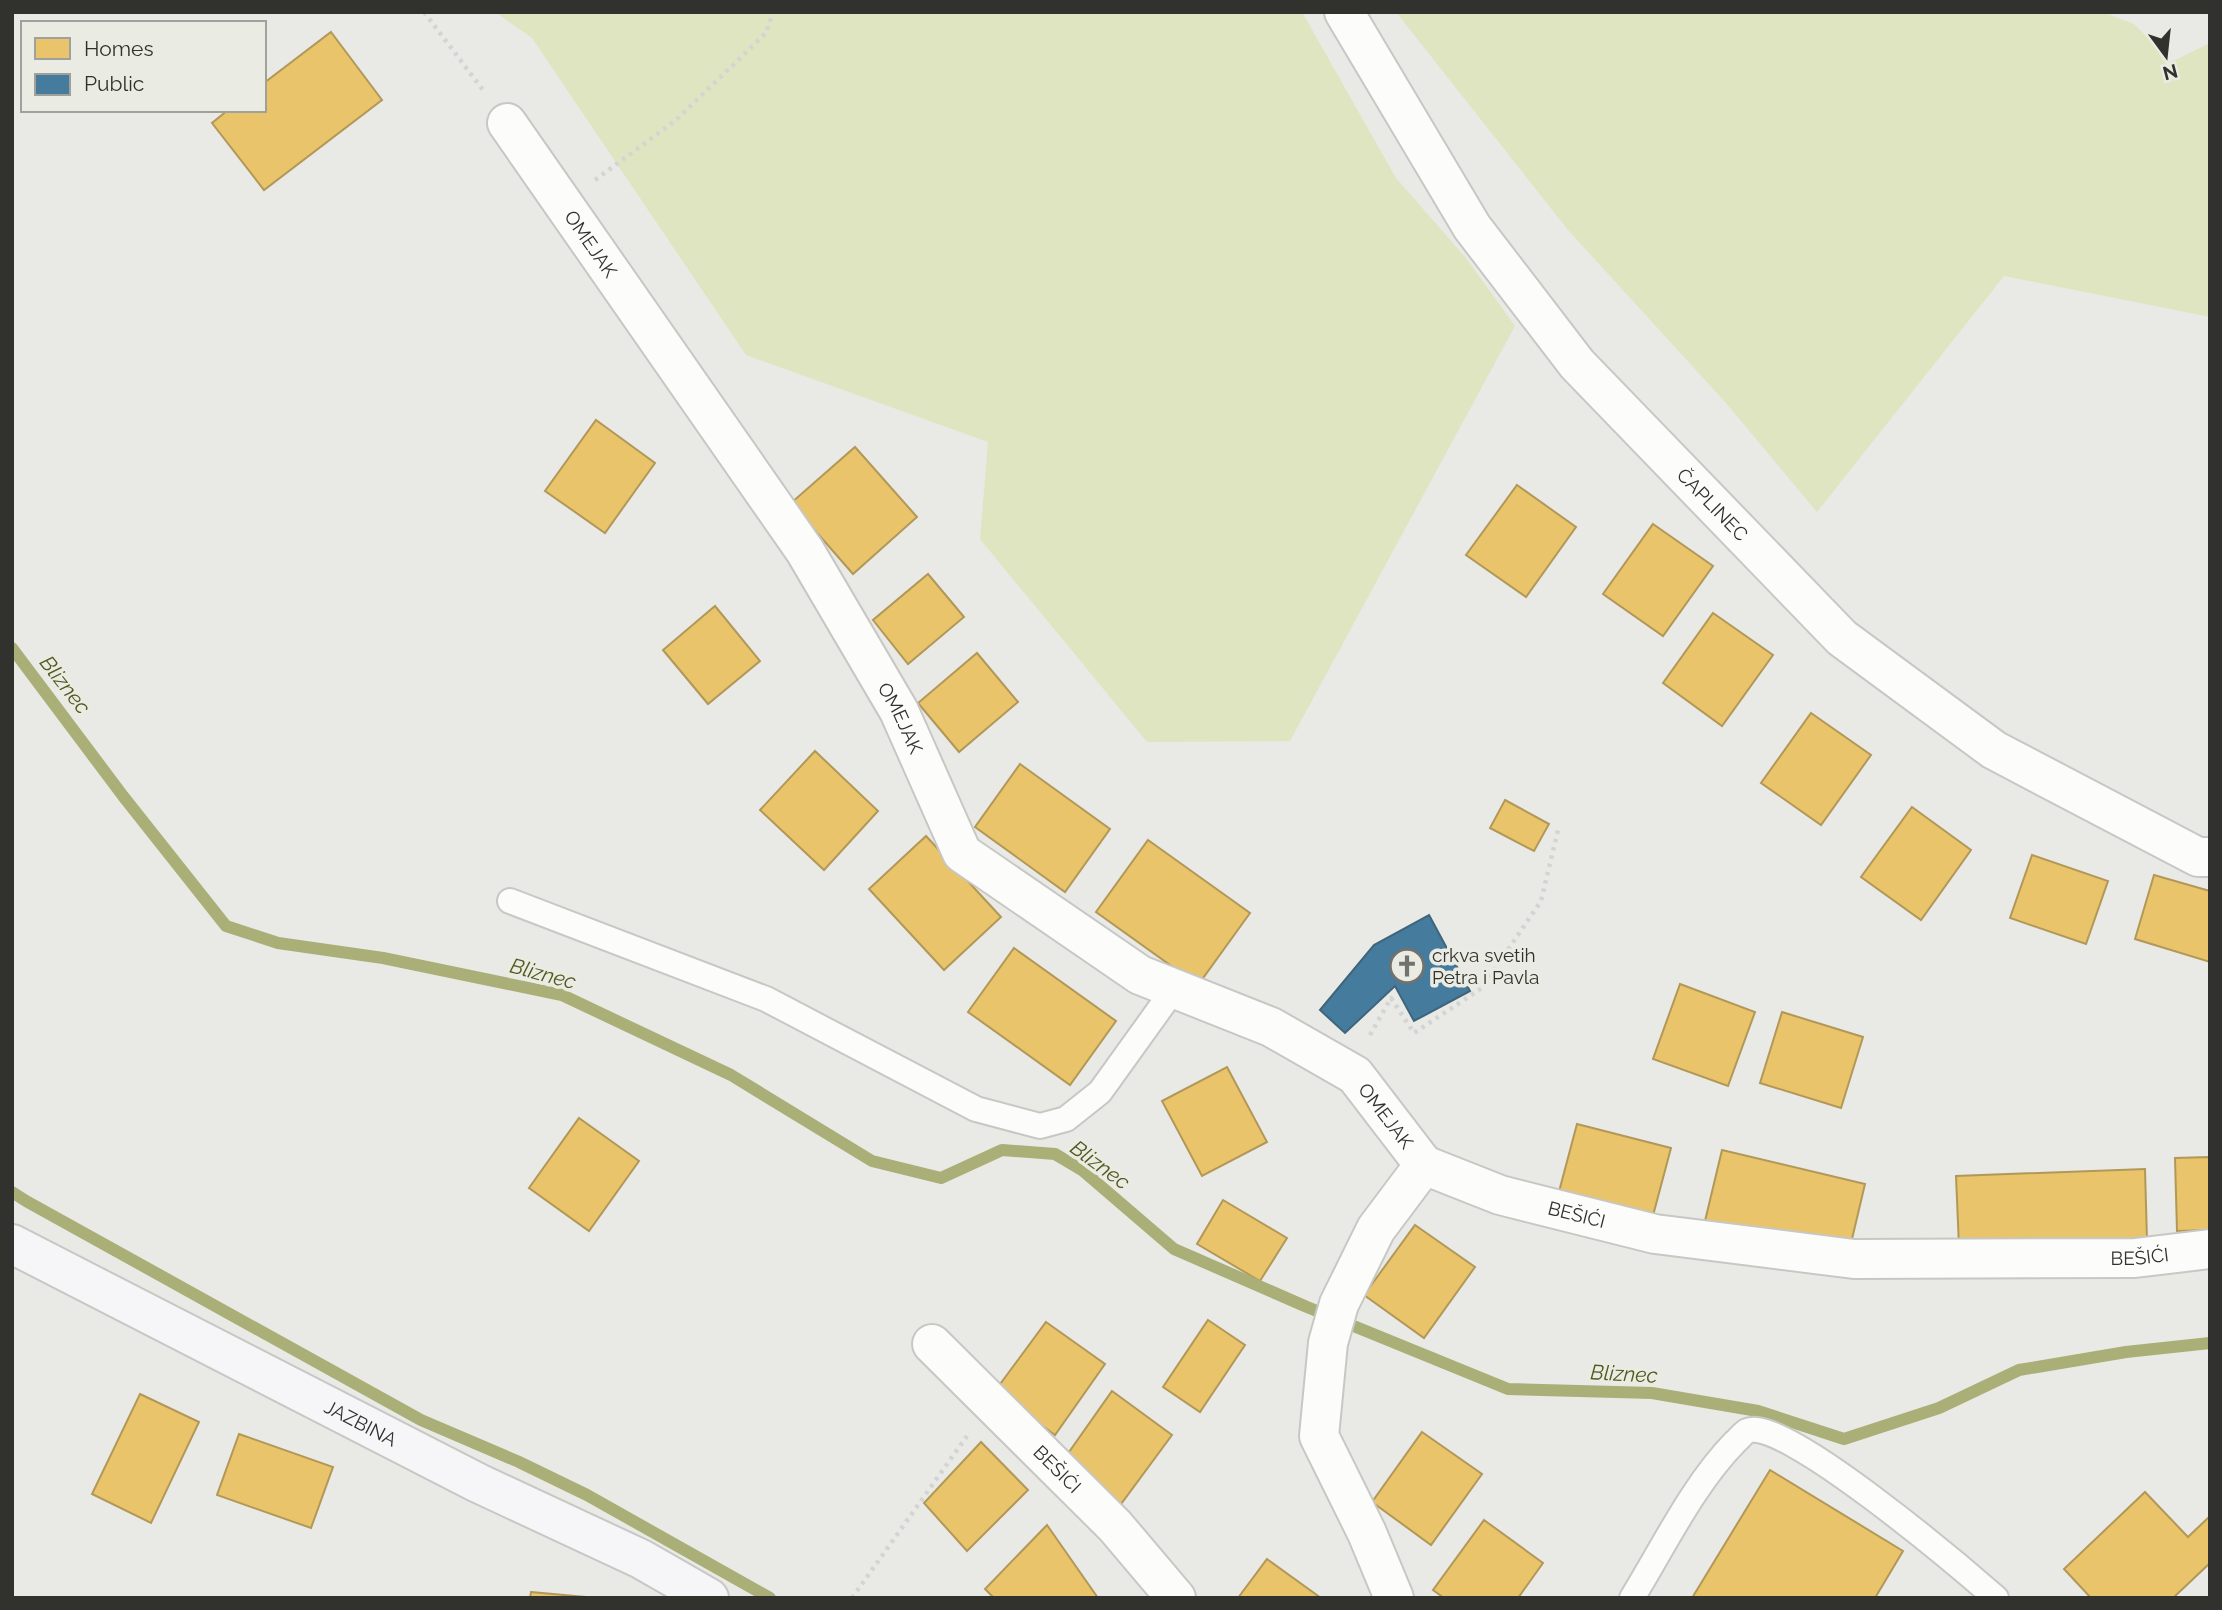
<svg xmlns="http://www.w3.org/2000/svg" width="2222" height="1610" font-family="Raleway,sans-serif">
<rect width="100%" height="100%" fill="#e9e9e5"/>
<g fill="#e0e5c1">
<path d="M495 12H1302L1396 178 1466 258 1515 326 1290 741 1147 742 980 539 988 442 746 355 532 38Z"/>
<path d="M1396 12H2102L2134 24 2171 62 2210 43V317L2004 276 1817 512 1726 403 1568 230Z"/>
</g>
<g fill="#e9c46a" stroke="#b29858" stroke-width="2">
<path d="M331 32 382 100 264 190 212 123 228 110H264V83Z"/>
<path d="M596 420 655 463 605 533 545 491Z"/>
<path d="M855 447 917 517 853 574 791 503Z"/>
<path d="M1517 485 1576 527 1526 597 1466 555Z"/>
<path d="M1653 524 1713 566 1663 636 1603 594Z"/>
<path d="M928 574 964 617 908 664 873 620Z"/>
<path d="M715 606 760 661 708 704 663 650Z"/>
<path d="M1713 613 1773 655 1722 726 1663 683Z"/>
<path d="M977 653 1018 702 959 752 918 703Z"/>
<path d="M1811 713 1871 755 1821 825 1761 783Z"/>
<path d="M815 751 878 811 824 870 760 810Z"/>
<path d="M1020 764 1110 829 1065 892 975 827Z"/>
<path d="M1505 800 1549 824 1534 851 1490 828Z"/>
<path d="M1912 807 1971 850 1921 920 1861 877Z"/>
<path d="M926 836 1001 917 944 970 869 889Z"/>
<path d="M1148 840 1250 913 1198 985 1096 912Z"/>
<path d="M2032 855 2108 881 2086 944 2010 918Z"/>
<path d="M2154 875 2210 891V962L2135 939Z"/>
<path d="M1014 948 1116 1021 1070 1085 968 1012Z"/>
<path d="M1680 984 1755 1012 1728 1086 1653 1059Z"/>
<path d="M1782 1012 1863 1037 1841 1108 1760 1083Z"/>
<path d="M1227 1067 1267 1142 1202 1176 1162 1101Z"/>
<path d="M579 1118 639 1161 589 1231 529 1188Z"/>
<path d="M1577 1124 1671 1148 1651 1223 1557 1199Z"/>
<path d="M1722 1150 1865 1184 1848 1256 1705 1221Z"/>
<path d="M2210 1157V1230L2177 1231 2175 1158Z"/>
<path d="M2145 1169 2147 1241 1959 1247 1956 1176Z"/>
<path d="M1223 1200 1287 1238 1260 1281 1197 1244Z"/>
<path d="M1415 1225 1475 1267 1424 1338 1364 1295Z"/>
<path d="M1208 1320 1245 1345 1200 1412 1163 1387Z"/>
<path d="M1046 1322 1105 1364 1055 1435 995 1391Z"/>
<path d="M1112 1391 1172 1435 1121 1504 1062 1462Z"/>
<path d="M140 1394 199 1422 151 1523 92 1494Z"/>
<path d="M1422 1432 1482 1474 1431 1545 1372 1502Z"/>
<path d="M239 1434 333 1467 311 1528 217 1495Z"/>
<path d="M981 1442 1028 1490 967 1551 924 1503Z"/>
<path d="M1770 1470 1903 1551 1875 1598H1692Z"/>
<path d="M2145 1492 2188 1537 2210 1516V1563L2173 1598H2091L2064 1569Z"/>
<path d="M1484 1520 1543 1563 1518 1598H1444L1433 1590Z"/>
<path d="M1047 1525 1098 1598H994L985 1589Z"/>
<path d="M1267 1559 1321 1598H1238Z"/>
<path d="M531 1592 597 1598H530Z"/>
</g>
<path fill="#457b9d" stroke="#3f657c" stroke-width="2" d="M1429 915 1470 991 1414 1021 1395 986 1345 1033 1320 1010 1374 945Z"/>
<g fill="none" stroke-linecap="round" stroke-linejoin="round">
<g stroke="#a9af77" stroke-width="12">
<path d="M12 648 123 796 226 926 278 943 383 958 562 995 731 1075 872 1161 941 1178 1002 1150 1055 1154 1082 1170 1174 1249 1307 1307 1508 1389 1652 1393 1758 1411 1844 1439 1939 1408 2019 1370 2126 1352 2210 1343"/>
<path d="M12 1192 26 1201 421 1420 519 1462 587 1495 770 1598"/>
</g>
<g stroke="#c7c7c4" stroke-width="28">
<g id="lane">
<path d="M510 901 766 999 976 1109 1040 1126 1066 1119 1100 1092 1174 989"/>
<path d="M1632 1598C1664 1546 1693 1485 1735 1442 1739 1439 1743 1433 1747 1431 1781 1414 1964 1570 1996 1598"/>
</g>
</g>
<g stroke="#c7c7c4" stroke-width="42">
<g id="street">
<path id="s1" d="M1344 12 1472 227 1577 364 1842 638 1994 750 2198 857H2210"/>
<path id="s2" d="M507 123 805 551 899 711 962 853 1140 975 1271 1027 1355 1075 1424 1165"/>
<path id="s3" d="M932 1344 1115 1526 1176 1598"/>
<path id="s4" d="M1394 1598 1367 1533 1319 1436 1328 1343 1339 1304 1376 1229 1424 1165 1500 1195 1655 1234 1854 1259 2135 1258 2210 1249"/>
</g>
</g>
<g stroke="#c7c7c4" stroke-width="42">
<g id="secondary">
<path id="s5" d="M12 1244 478 1483 641 1559 709 1598"/>
</g>
</g>
<g stroke="#d4d4d3" stroke-width="4.5" stroke-dasharray="3.5 5" stroke-linecap="butt">
<path d="M424 12 483 90"/>
<path d="M595 180 675 121 766 33 773 12"/>
<path d="M1370 1035 1391 998 1414 1033 1482 988 1541 901 1559 826"/>
<path d="M852 1598 967 1436"/>
</g>
<use href="#lane" stroke="#fcfcfb" stroke-width="24"/>
<use href="#street" stroke="#fcfcfb" stroke-width="38"/>
<use href="#secondary" stroke="#f6f5f8" stroke-width="38"/>
</g>
<defs>
<g id="church-ring" transform="scale(1.75)"><circle r="9.5" fill="#eaebe3" stroke="#71716e" stroke-width="1.5"/><path d="M-1.2-6h2.4v3.5h3.3v2.4h-3.3V6h-2.4V-.1h-3.3v-2.4h3.3Z" fill="#71716e"/></g>
</defs>
<g fill-rule="evenodd">
<use href="#church-ring" x="1407" y="966"/>
</g>
<g text-anchor="middle" stroke-width="7" stroke-linejoin="round" paint-order="stroke">
<g font-size="19" fill="#31312e" stroke="#eaebe3">
<text dy="7" stroke="none"><textPath href="#s2" startOffset="147">OMEJAK</textPath></text>
<text dy="7" stroke="none"><textPath href="#s1" startOffset="618">ČAPLINEC</textPath></text>
<text dy="7" stroke="none"><textPath href="#s2" startOffset="714">OMEJAK</textPath></text>
<text dy="7" stroke="none"><textPath href="#s2" startOffset="1367">OMEJAK</textPath></text>
<text dy="7" stroke="none"><textPath href="#s4" startOffset="637">BEŠIĆI</textPath></text>
<text dy="7" stroke="none"><textPath href="#s4" startOffset="1204">BEŠIĆI</textPath></text>
<text dy="7" stroke="none"><textPath href="#s5" startOffset="392">JAZBINA</textPath></text>
<text dy="7" stroke="none"><textPath href="#s3" startOffset="177">BEŠIĆI</textPath></text>
</g>
<g font-size="19" fill="#31312e" stroke="#eaebe3" text-anchor="start">
<text x="1432" y="962">crkva svetih<tspan x="1432" dy="22">Petra i Pavla</tspan></text>
</g>
<g font-size="21" font-style="italic" fill="#52581e" stroke="#eaebe3">
<text transform="translate(65 685) rotate(52)" y="7">Bliznec</text>
<text transform="translate(543 974) rotate(15)" y="7">Bliznec</text>
<text transform="translate(1100 1165) rotate(36)" y="7">Bliznec</text>
<text transform="translate(1624 1374) rotate(3)" y="7">Bliznec</text>
</g>
</g>
<rect width="2222" height="1610" fill="none" stroke="#31312e" stroke-width="28"/>
<rect x="21" y="21" width="245" height="91" fill="#eaebe3" stroke="#a0a19b" stroke-width="2"/>
<rect x="35" y="38" width="35" height="21" fill="#e9c46a" stroke="#a0a19b" stroke-width="2"/>
<text x="84" y="56" font-size="21" fill="#31312e">Homes</text>
<rect x="35" y="74" width="35" height="21" fill="#457b9d" stroke="#a0a19b" stroke-width="2"/>
<text x="84" y="91" font-size="21" fill="#31312e">Public</text>
<g transform="translate(2166 56) rotate(165)" stroke="#eaebe3" stroke-width="5" paint-order="stroke">
<path d="M0-5L12 26L0 18L-12 26Z" fill="#31312e"/>
<text y="-10" font-size="19" font-weight="bold" text-anchor="middle" fill="#31312e">N</text>
</g>
</svg>
